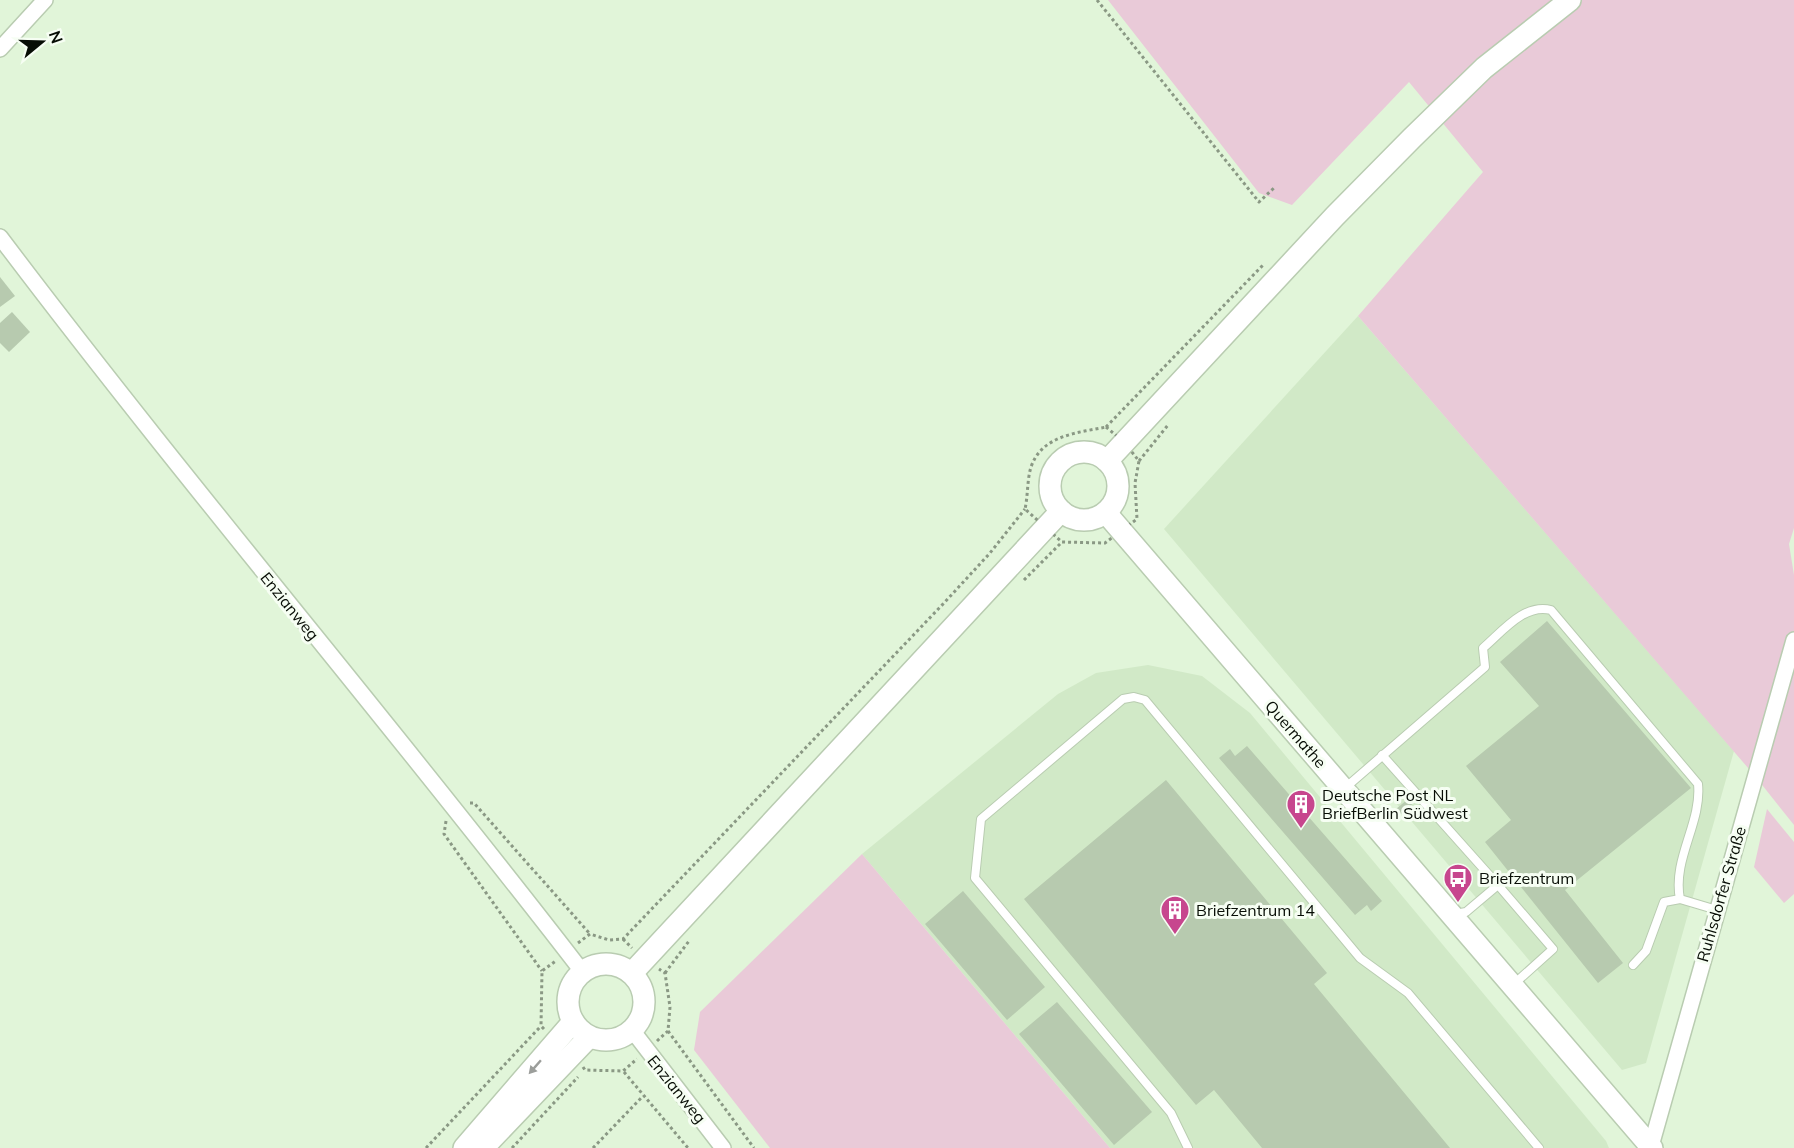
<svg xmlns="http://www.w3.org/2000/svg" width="1794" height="1148" font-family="Mulish,sans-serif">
<rect width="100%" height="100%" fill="#e1f5d9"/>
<g fill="#d1e9c7">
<path d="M1358 316 1734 751 1646 1063 1622 1070 1164 529Z"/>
<path d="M1148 665 1202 676 1250 713 1606 1141 1609 1148H1110L862 854 1058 694 1096 673Z"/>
</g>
<g fill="#e9cad8">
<path d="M1108 0H1794V528L1789 544 1794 575V825L1755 776 1358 316 1483 172 1409 82 1292 205 1259 193Z"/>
<path d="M1767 809 1794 842V894L1784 903 1754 867Z"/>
<path d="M862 854 1110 1148H770L694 1050 700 1012Z"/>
</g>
<g fill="#b7caaf">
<path d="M0 277 15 296 0 307Z"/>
<path d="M12 312 30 332 9 352 0 343V323Z"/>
<path d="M1547 621 1691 788 1565 890 1623 963 1598 983 1485 842 1511 820 1466 766 1539 706 1500 662Z"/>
<path d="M1247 746 1382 901 1371 911 1367 905 1355 915 1219 758 1230 749 1235 756Z"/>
<path d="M1166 780 1327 973 1314 984 1450 1148H1262L1214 1090 1196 1105 1024 899Z"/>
<path d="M1413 795 1417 800 1401 814 1396 809Z"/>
<path d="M963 891 1045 987 1007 1020 925 924Z"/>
<path d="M1057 1002 1152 1112 1114 1145 1019 1034Z"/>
</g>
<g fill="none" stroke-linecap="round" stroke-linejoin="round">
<g stroke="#b9ccb1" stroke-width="10">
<g id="lane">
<path d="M1382 755 1498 885 1466 912 1455 914"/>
<path d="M1345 788 1485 667 1483 648C1502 632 1524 603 1551 610L1698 784C1702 823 1672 859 1680 899L1717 910"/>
<path d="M1498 885 1553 949 1514 984"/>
<path d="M1633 965 1646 951 1664 902 1680 899"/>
<path d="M1188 1148 1171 1113 975 878 981 819 1123 699 1134 697 1145 700 1360 958 1408 993 1539 1148"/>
</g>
</g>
<g stroke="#b9ccb1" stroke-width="18">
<g id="street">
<path d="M0 49 45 0"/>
<path d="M0 237C188 486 391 723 581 970L584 969"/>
<path d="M632 1030 723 1148"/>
<path d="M1651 1146 1794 640"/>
</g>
</g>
<g stroke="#b9ccb1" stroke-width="24">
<g id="secondary">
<circle cx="1084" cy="486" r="34"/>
<path d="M1107 461 1335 216 1412 138 1484 68 1570 0"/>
<path d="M1106 513 1652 1148"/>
<circle cx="606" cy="1002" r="38"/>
<path d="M632 973 1061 511"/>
<path d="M464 1148 573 1022"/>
<path d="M483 1148 589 1037"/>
</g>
</g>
<g stroke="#8a9884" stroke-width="3" stroke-dasharray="3 3" stroke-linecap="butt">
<path d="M1097 0 1259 202 1275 187"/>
<path d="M1106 427 1264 264"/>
<path d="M1106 427 1124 442 1139 461 1135 483 1137 519 1105 543 1062 542 1025 509C1028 496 1027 480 1031 467 1042 435 1077 433 1106 427Z"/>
<path d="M1139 461 1168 425"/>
<path d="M1024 580 1062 542"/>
<path d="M470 803H474L590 934"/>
<path d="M446 821 444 834 542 971"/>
<path d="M623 939 632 948"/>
<path d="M578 943 590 934 609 940 623 939 944 603 990 553 1025 509"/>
<path d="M665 973 689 941"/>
<path d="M544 1029 541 1026 542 971 557 960"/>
<path d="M668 1031 754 1148"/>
<path d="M657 1041 668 1031 670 1007 665 973 659 969"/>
<path d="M583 1067 585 1070 623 1071 637 1059"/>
<path d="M624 1072 688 1148"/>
<path d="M426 1148 541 1026"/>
<path d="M512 1148 578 1077"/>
<path d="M593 1148 643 1096"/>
</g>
<use href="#lane" stroke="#fff" stroke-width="8"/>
<use href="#street" stroke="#fff" stroke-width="15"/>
<use href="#secondary" stroke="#fff" stroke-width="21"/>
</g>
<defs><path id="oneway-solid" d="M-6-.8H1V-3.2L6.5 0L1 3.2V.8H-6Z" transform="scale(1.5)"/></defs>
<use fill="#9c9e9b" href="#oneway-solid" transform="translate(535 1067) rotate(131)"/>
<defs>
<g id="building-pin" transform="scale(1.5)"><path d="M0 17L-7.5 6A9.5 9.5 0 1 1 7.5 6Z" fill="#c7468e" stroke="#f6fef3"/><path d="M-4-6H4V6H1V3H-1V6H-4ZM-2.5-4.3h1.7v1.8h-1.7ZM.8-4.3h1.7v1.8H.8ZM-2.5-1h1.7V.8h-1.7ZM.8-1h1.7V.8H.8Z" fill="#fff"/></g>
<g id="bus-pin" transform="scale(1.5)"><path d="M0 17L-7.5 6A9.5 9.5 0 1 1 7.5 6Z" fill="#c7468e" stroke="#f6fef3"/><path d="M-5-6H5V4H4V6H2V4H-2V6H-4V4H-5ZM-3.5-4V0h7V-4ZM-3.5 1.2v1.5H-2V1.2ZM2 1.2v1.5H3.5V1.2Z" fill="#fff"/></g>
</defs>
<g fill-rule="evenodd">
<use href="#building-pin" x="1301" y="804"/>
<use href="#bus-pin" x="1458" y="878"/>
<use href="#building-pin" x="1175" y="910"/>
</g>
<g text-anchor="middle" stroke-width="6" stroke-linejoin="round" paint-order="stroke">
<g font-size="16" fill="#070d05" stroke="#f6fef3">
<text transform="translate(290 606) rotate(51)" y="6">Enzianweg</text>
<text transform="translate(1296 734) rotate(49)" y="6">Quermathe</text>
<text transform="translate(1721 894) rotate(-74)" y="6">Ruhlsdorfer Straße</text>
<text transform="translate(677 1089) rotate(51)" y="6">Enzianweg</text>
</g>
<g font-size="16" fill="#070d05" stroke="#f6fef3" text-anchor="start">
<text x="1322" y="801">Deutsche Post NL<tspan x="1322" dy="18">BriefBerlin Südwest</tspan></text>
<text x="1479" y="884">Briefzentrum</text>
<text x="1196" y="916">Briefzentrum 14</text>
</g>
</g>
<g transform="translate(42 42) rotate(71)" stroke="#f6fef3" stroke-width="4.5" paint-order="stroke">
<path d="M0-4.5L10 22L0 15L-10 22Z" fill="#070d05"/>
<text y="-9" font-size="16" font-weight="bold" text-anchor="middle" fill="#070d05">N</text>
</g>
</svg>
